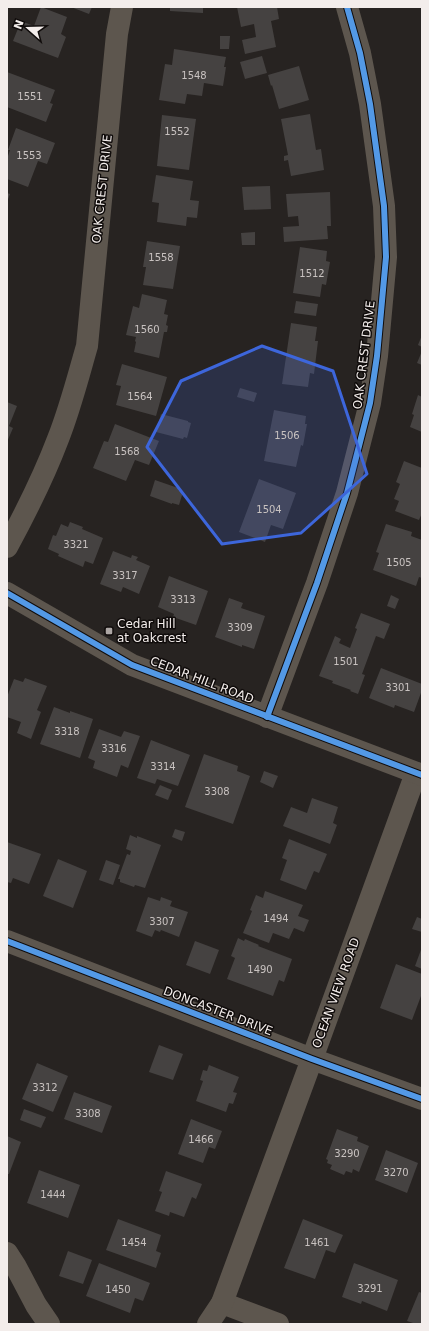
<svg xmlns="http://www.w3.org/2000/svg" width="429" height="1331" font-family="'DejaVu Sans',sans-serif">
<rect width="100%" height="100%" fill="#272321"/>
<g fill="#454241">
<path d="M41 7 67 17 61 34 66 37 58 58 13 41 21 21 34 26Z"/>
<path d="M71 7H92L89 14Z"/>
<path d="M170 7H203V13L170 11Z"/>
<path d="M237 7H277L279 19 271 21 276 47 245 54 242 40 256 37 254 24 241 27Z"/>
<path d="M220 36H230L229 49H220Z"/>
<path d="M174 49 226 57 224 67H226L223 86 204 83 202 96 187 94 185 104 159 100 165 64 172 65Z"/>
<path d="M262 56 267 73 245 79 240 62Z"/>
<path d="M299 66 309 100 279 109 272 85 271 86 268 75Z"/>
<path d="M7 72 55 90 50 103 53 104 46 122 7 107Z"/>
<path d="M310 114 316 150 321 149 324 170 291 176 288 160 284 161V156L288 155 281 119Z"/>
<path d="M162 115 196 119 189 170 157 166Z"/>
<path d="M16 128 55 143 47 164 38 161 28 187 7 179V159L10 150H8Z"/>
<path d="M156 175 193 181 190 200 199 201 197 218 187 217 186 226 157 222 159 203 152 202Z"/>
<path d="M270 186 271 209 244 210 242 187Z"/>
<path d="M330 192 331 226H327L328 239 284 242 283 227 299 226 298 216 288 217 286 194Z"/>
<path d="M7 193 10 194 7 202Z"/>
<path d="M255 232V245H242L241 233Z"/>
<path d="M147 241 180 246 173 289 143 285 146 267H143Z"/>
<path d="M300 247 327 251 326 261 330 262 326 285 322 284 320 297 293 293Z"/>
<path d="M142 294 167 300 164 314 168 315 166 325 168 326 167 332H164L159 358 134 352 136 342 135 341 136 337 126 335 133 306 139 308Z"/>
<path d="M296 301 318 304 316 316 294 313Z"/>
<path d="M291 323 317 327 315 341H318L314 374 310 373 308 387 282 384Z"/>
<path d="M422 335V347L418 345Z"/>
<path d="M422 351V365L417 363Z"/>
<path d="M122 364 167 377 156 416 116 405 121 386 116 385Z"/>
<path d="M240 388 257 393 254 402 237 397Z"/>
<path d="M418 395 422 397V432L410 427 414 415 412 414Z"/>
<path d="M7 402 17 406 9 426 13 428 7 442Z"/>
<path d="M274 410 306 416 305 424H307L303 446 301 445 296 467 264 461Z"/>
<path d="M161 414 188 421V422L191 423 187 438 184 437 183 439 156 432Z"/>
<path d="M115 424 159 441 149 465 135 460 126 481 93 468 104 441 108 442Z"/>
<path d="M404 461 422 468V513L419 520 395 511 399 501 394 499 400 484 396 482Z"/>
<path d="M259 479 296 493 283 529 271 525 265 542 239 532Z"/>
<path d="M155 480 178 488V490L183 492 179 505 172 503V504L150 496Z"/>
<path d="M70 522 83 527 82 529 103 538 93 564 85 561 83 567 58 556 59 554 48 549 53 535 56 536 61 524 68 527Z"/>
<path d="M386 524 412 532 411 536 422 540V578L419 577 416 586 373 570 379 553 376 552Z"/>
<path d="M113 551 131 558 132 555 138 557 136 560 150 566 139 594 123 587 121 592 100 584Z"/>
<path d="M169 576 208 591 196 625 173 617 174 614 158 607Z"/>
<path d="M391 595 399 599 395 609 387 606Z"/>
<path d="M229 598 243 603 241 608 265 616 254 649 242 645V647L215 637Z"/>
<path d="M361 613 390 624 384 639 376 636 362 674 365 675 358 694 350 691 351 690 332 683 333 681 319 676 335 636 341 639 339 643 350 648 357 629 355 628Z"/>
<path d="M381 668 422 684V690L414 712 395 705 394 708 369 698Z"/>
<path d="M25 678 47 686 37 710 41 712 31 739 17 733 21 722 7 717V697L14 679 23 682Z"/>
<path d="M54 707 70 713V711L93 719 80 758 40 744Z"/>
<path d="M99 729 121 737 124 731 140 736 128 768 121 765 117 777 93 768 95 761 88 758Z"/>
<path d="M151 740 190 755 178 786 157 779 155 784 137 778Z"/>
<path d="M204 754 238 766 237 771 250 776 233 824 185 807Z"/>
<path d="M264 771 278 776 273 788 260 782Z"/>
<path d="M160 785 172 790 168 800 155 795Z"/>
<path d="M312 798 338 807 333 823 337 825 330 844 283 826 291 807 307 813Z"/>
<path d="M175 829 185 832 182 841 172 837Z"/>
<path d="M130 835 137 838V836L161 845 145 888 135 885 134 887 120 882V879H118L127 854 130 855 131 851 126 849Z"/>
<path d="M289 839 327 854 319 873 314 871 306 890 280 880 287 860 282 858Z"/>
<path d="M7 842 41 854 29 884 13 878 11 883 7 882Z"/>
<path d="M58 859 87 871 73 908 43 896Z"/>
<path d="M106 860 120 865 113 885 99 880Z"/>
<path d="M265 891 303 905 298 916 309 920 304 932 294 928 289 939 273 933 269 943 243 933 252 911 250 910 256 895 263 898Z"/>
<path d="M148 897 160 901 161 897 172 901 170 906 188 912 179 937 161 930 160 932 155 930 152 937 136 931Z"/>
<path d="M417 917 422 919V932L412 929Z"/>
<path d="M238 938 244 941 245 939 259 945 258 946 292 959 284 982 279 980 273 996 227 979 235 958 231 956Z"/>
<path d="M195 941 219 950 210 974 186 965Z"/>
<path d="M422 947V969L415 966Z"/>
<path d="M396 964 422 974V996H421L412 1020 380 1008Z"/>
<path d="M159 1045 183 1054 173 1080 149 1072Z"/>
<path d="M37 1063 68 1076 53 1112 22 1099Z"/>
<path d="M209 1065 239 1077 233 1092 237 1093 233 1104 229 1103 226 1112 196 1101 203 1081 200 1080 203 1070 207 1071Z"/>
<path d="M74 1092 112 1106 102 1133 64 1119Z"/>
<path d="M24 1109 46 1117 41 1128 20 1120Z"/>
<path d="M191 1119 222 1131 215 1149 209 1147 203 1163 178 1154Z"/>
<path d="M337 1129 358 1137 357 1141 369 1146 359 1172 353 1169 352 1173 346 1171 344 1175 330 1169 332 1165 327 1163 328 1160 326 1159Z"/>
<path d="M7 1136 21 1142 9 1174H7Z"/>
<path d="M386 1150 418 1163 407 1193 375 1180Z"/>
<path d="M39 1170 80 1185 68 1218 27 1203Z"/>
<path d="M166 1171 202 1184 196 1199 192 1197 184 1217 170 1212 169 1216 155 1211 162 1192 159 1191Z"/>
<path d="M118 1219 161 1235 156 1251 161 1253 156 1268 106 1250Z"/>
<path d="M303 1219 343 1235 335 1253 326 1250 315 1279 284 1268Z"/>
<path d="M68 1251 92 1260 83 1284 59 1276Z"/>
<path d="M99 1263 150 1283 143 1301 135 1298 130 1313 86 1296Z"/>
<path d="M354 1263 398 1280 387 1311 362 1301 361 1304 342 1297Z"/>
<path d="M419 1292 422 1293V1324H416L407 1321Z"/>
</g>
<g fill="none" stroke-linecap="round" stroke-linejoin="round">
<g stroke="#5d564e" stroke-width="22">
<path d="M7 547C26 512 44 476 58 439 70 409 78 377 87 346L117 34 122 7"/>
<path d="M267 717 317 583 347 493 370 403 377 356 386 257 384 206 370 104 360 53 347 7"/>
<path d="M7 941 312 1059 422 1099"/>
<path d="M7 1253 16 1267 36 1305 49 1324"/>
<path d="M222 1303 278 1324"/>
<path d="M208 1324 222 1303 312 1059 416 773"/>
</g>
<path stroke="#5d564e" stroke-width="22" d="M7 593 132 665 422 775"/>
<g stroke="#100c0b" stroke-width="8">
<g id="cycleway">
<path d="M7 593 132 665 422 775"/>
<path d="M267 717 317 583 347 493 370 403 377 356 386 257 384 206 370 104 360 53 347 7"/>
<path d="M7 941 312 1059 422 1099"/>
</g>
</g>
<use href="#cycleway" stroke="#5399e6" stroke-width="6"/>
</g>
<path fill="#3d66db" fill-opacity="0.2" stroke="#3d66db" stroke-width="3" stroke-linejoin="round" d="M262 346 333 371 367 474 301 533 222 544 147 447 181 381Z"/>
<rect fill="#aca6a4" stroke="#100c0b" stroke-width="1.5" x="105" y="627" width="8" height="8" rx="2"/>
<g text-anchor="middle" stroke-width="3" stroke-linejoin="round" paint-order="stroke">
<g font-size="10" fill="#c8c2c0">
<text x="194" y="79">1548</text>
<text x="30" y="100">1551</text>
<text x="177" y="135">1552</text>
<text x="29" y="159">1553</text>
<text x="161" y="261">1558</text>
<text x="312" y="277">1512</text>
<text x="147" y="333">1560</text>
<text x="140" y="400">1564</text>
<text x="287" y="439">1506</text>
<text x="127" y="455">1568</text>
<text x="269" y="513">1504</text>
<text x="76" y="548">3321</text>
<text x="399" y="566">1505</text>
<text x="125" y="579">3317</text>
<text x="183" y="603">3313</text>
<text x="240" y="631">3309</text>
<text x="346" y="665">1501</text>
<text x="398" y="691">3301</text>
<text x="67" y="735">3318</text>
<text x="114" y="752">3316</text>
<text x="163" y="770">3314</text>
<text x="217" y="795">3308</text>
<text x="276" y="922">1494</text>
<text x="162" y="925">3307</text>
<text x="260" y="973">1490</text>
<text x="45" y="1091">3312</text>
<text x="88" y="1117">3308</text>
<text x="201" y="1143">1466</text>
<text x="347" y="1157">3290</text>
<text x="396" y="1176">3270</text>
<text x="53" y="1198">1444</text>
<text x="134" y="1246">1454</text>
<text x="317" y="1246">1461</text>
<text x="370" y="1292">3291</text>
<text x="118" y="1293">1450</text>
</g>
<g font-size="12" fill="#f3edeb" stroke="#100c0b">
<text transform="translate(102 189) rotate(-84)" y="4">OAK CREST DRIVE</text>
<text transform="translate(364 355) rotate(-83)" y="4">OAK CREST DRIVE</text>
<text transform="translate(202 680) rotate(21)" y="4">CEDAR HILL ROAD</text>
<text transform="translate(336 993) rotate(-70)" y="4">OCEAN VIEW ROAD</text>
<text transform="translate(218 1011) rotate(21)" y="4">DONCASTER DRIVE</text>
</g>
<g font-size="12" fill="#f3edeb" stroke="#100c0b" text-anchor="start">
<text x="117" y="628">Cedar Hill<tspan x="117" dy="14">at Oakcrest</tspan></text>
</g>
</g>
<rect width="429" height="1331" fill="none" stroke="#f3edeb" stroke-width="16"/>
<g transform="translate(28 28) rotate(290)" stroke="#100c0b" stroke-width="3" paint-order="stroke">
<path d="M0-3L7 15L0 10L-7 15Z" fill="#f3edeb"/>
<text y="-6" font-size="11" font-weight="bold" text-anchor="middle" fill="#f3edeb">N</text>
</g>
</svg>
